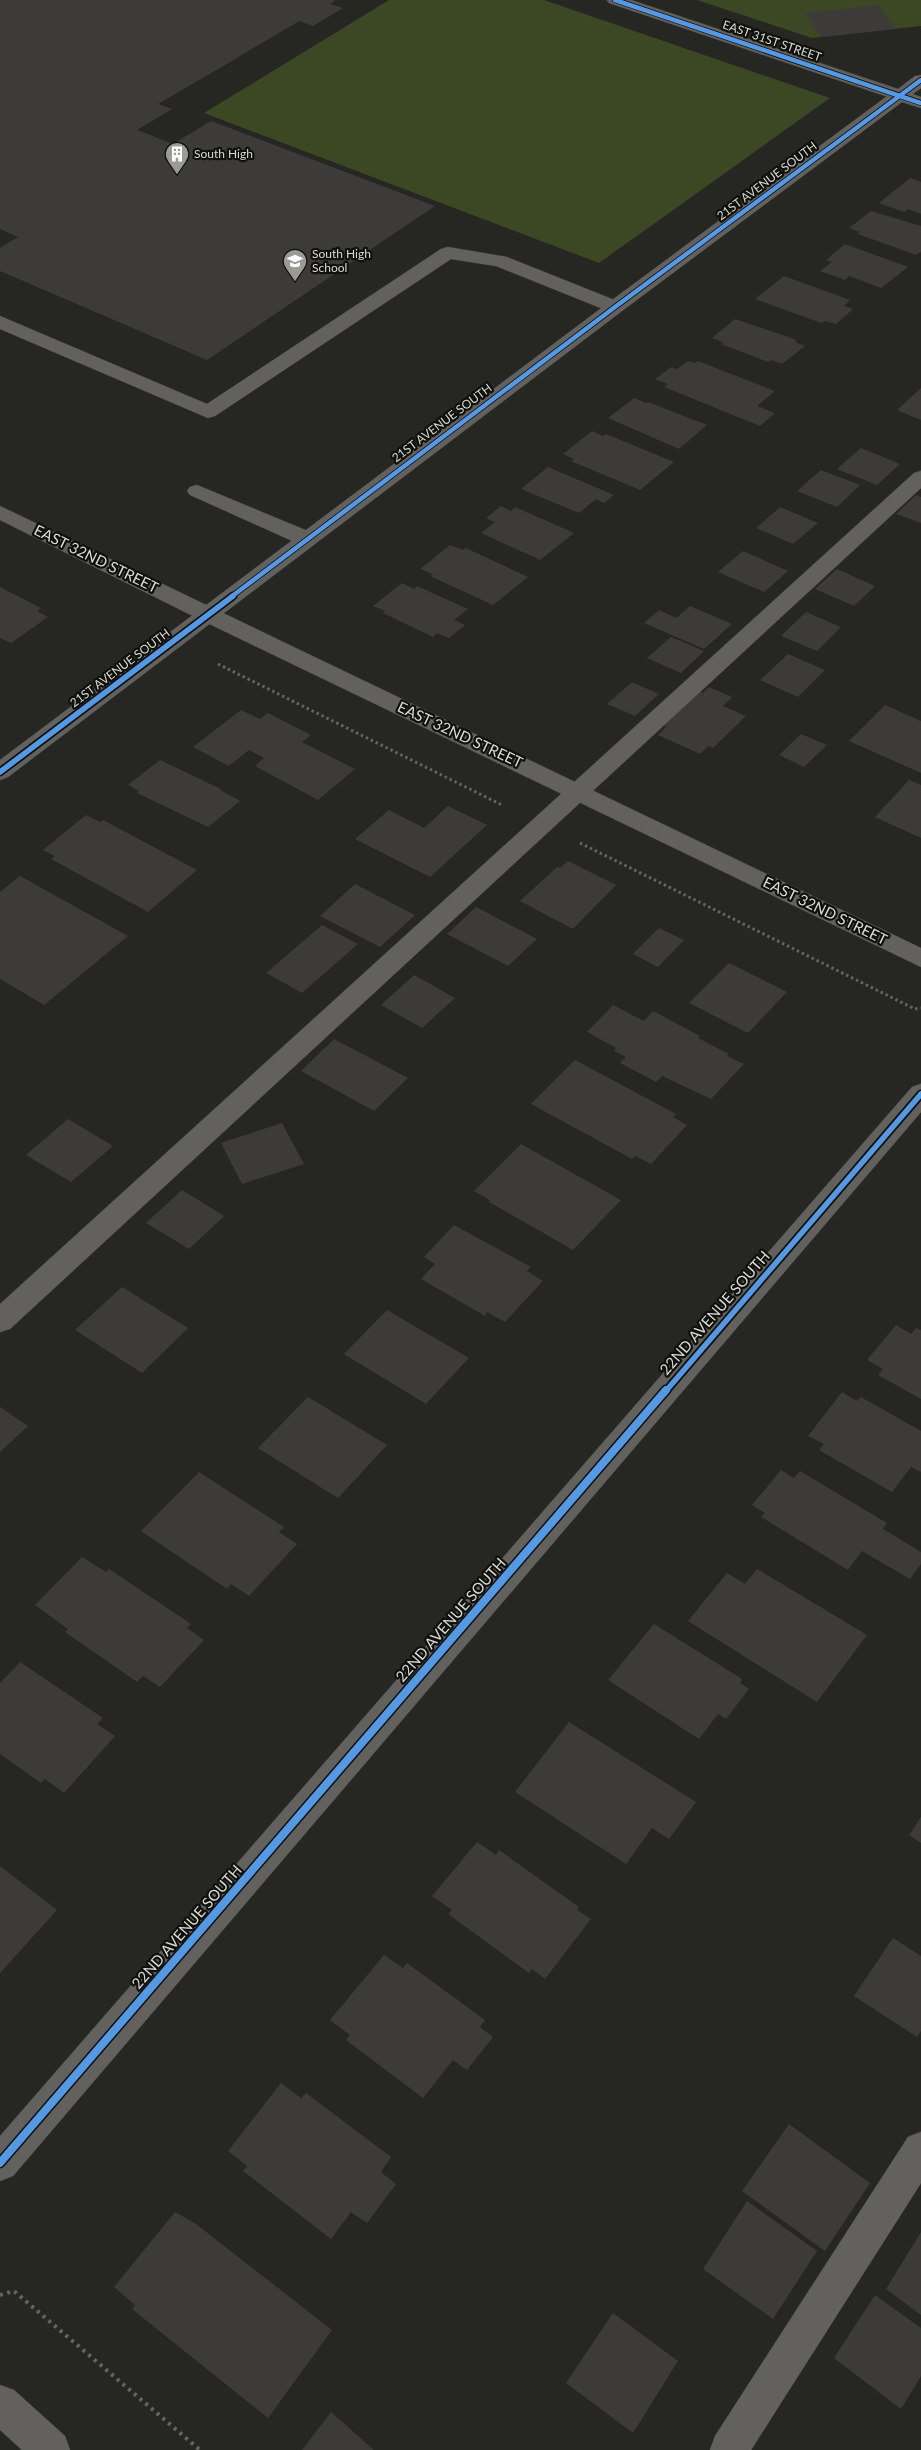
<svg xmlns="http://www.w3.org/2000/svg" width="921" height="2450" font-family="Lato,sans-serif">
<rect width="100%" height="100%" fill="#262622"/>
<g fill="#3c4724">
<path d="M389 0H544L830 98 599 263 204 113Z"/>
<path d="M697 0H921V26L812 38Z"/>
</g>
<g fill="#3d3b39">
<path d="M0 0H336L330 4 343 8 313 26 299 21 225 65 158 104 172 109 137 130 173 144 211 121 435 206 207 360 0 271V248L18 237 0 229Z"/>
<path d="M878 5 896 29 821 37 805 13Z"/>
<path d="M910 178 921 182V214L908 209 904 212 879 203Z"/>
<path d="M871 211 921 226V252L916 255 858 234 860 232 849 228Z"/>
<path d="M845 244 908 267 881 288 849 276 845 280 820 271 832 262 826 260Z"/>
<path d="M784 276 850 300 844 306 853 309 836 324 825 321 821 323 755 299Z"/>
<path d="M735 319 797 340 795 342 805 346 782 364 771 360 768 362 721 344 723 342 712 338Z"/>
<path d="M688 361 695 363 698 361 775 391 757 406 775 413 760 426 664 387 668 384 655 379 671 367 677 369Z"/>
<path d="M921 388V420L897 410Z"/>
<path d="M634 398 646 403 648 402 707 425 679 449 608 418Z"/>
<path d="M592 431 603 436 606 434 674 462 640 490 571 461 574 459 563 454Z"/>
<path d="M861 448 900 464 877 485 837 469Z"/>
<path d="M548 467 614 495 604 503 596 499 579 513 521 489Z"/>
<path d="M821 470 860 485 837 507 797 491Z"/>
<path d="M916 495 921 497V523L896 514Z"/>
<path d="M501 506 511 511 515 507 574 533 540 560 481 533 495 522 486 518Z"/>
<path d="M780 507 818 523 793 544 756 528Z"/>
<path d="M450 545 463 550 466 548 528 577 493 605 430 576 433 574 420 569Z"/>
<path d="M743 551 788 571 764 592 718 572Z"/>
<path d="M837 569 875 586 854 606 815 589Z"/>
<path d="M402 583 414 589 417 586 468 609 454 620 465 625 449 638 437 633 433 637 383 613 385 611 373 606Z"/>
<path d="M0 587 41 608 37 611 48 617 11 643 0 638Z"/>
<path d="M690 606 732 624 704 649 644 623 659 610 676 618Z"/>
<path d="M806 612 841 627 817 651 781 636Z"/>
<path d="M671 637 704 651 681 673 647 658Z"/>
<path d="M788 654 825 670 798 697 760 680Z"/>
<path d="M632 682 659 694 635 716 607 704Z"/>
<path d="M709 687 732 697 723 706 746 716 713 748 708 746 700 754 658 735 666 727 662 725 698 691 703 693Z"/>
<path d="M885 705 921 721V773L849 741Z"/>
<path d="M241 710 260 719 268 713 311 735 302 742 355 769 318 800 255 766 264 758 249 750 229 766 193 747Z"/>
<path d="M801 734 827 745 804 767 779 755Z"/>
<path d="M160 760 221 789 220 790 240 801 208 827 137 793 139 791 128 785Z"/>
<path d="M909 780 921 785V838L875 817Z"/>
<path d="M448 806 487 825 430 877 355 839 389 810 424 828Z"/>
<path d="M86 815 100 822 103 820 197 870 148 912 51 859 55 856 43 850Z"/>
<path d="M568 861 616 885 573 929 520 901 557 867 560 868Z"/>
<path d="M20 876 128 936 44 1005 0 979V892Z"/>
<path d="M355 884 415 915 380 947 320 916Z"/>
<path d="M476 907 537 939 508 966 447 934Z"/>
<path d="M322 925 358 944 302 993 266 973Z"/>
<path d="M659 928 684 940 658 967 633 954Z"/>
<path d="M729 963 787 992 748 1033 689 1003Z"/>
<path d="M414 975 455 998 422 1028 381 1005Z"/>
<path d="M613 1005 644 1021 653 1011 700 1036 698 1038 729 1054 727 1056 744 1064 711 1099 662 1076 656 1082 620 1063 626 1057 614 1051 616 1048 587 1032Z"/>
<path d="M334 1039 408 1078 374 1111 301 1071Z"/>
<path d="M575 1060 676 1114 673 1117 687 1125 651 1164 635 1156 632 1159 531 1104Z"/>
<path d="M68 1119 113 1146 71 1182 26 1155Z"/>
<path d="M282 1123 304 1164 242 1184 221 1143Z"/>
<path d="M521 1144 621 1200 573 1250 489 1202 490 1200 474 1191Z"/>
<path d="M182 1190 224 1216 189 1249 146 1223Z"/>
<path d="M454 1225 531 1267 527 1271 543 1281 505 1322 487 1312 485 1316 421 1279 435 1264 424 1257Z"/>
<path d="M122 1287 188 1328 142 1373 75 1330Z"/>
<path d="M387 1310 469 1358 426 1404 344 1354Z"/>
<path d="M896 1325 911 1334 916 1328 921 1330V1399L878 1375 883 1369 867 1360Z"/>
<path d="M842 1392 857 1401 861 1397 921 1431V1472L911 1467 892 1492 819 1450 824 1444 808 1436Z"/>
<path d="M308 1397 387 1445 338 1498 258 1448Z"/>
<path d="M0 1407 28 1426 0 1452Z"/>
<path d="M781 1470 794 1478 800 1471 887 1523 883 1529 921 1552V1564L910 1579 862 1551 848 1570 761 1517 765 1513 752 1505Z"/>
<path d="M199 1472 284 1527 279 1532 297 1544 249 1596 231 1584 227 1589 141 1531Z"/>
<path d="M82 1557 106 1572 109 1569 191 1624 187 1628 204 1640 160 1687 143 1676 137 1682 65 1632 68 1629 35 1605Z"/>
<path d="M757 1569 867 1635 817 1702 688 1621 727 1573 745 1584Z"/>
<path d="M654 1624 742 1679 740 1683 749 1689 726 1719 718 1714 699 1739 608 1680Z"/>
<path d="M20 1662 103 1718 97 1724 115 1736 64 1793 45 1779 41 1783 0 1754V1683Z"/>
<path d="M569 1722 696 1802 669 1839 652 1828 626 1864 515 1792Z"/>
<path d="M921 1817V1843L909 1835Z"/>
<path d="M477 1842 496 1855 499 1850 579 1907 577 1910 591 1919 545 1979 532 1969 529 1973 448 1914 452 1910 432 1896Z"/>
<path d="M0 1866 57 1910 0 1973Z"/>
<path d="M893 1938 921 1956V2031L917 2037 854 1996Z"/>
<path d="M384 1955 403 1968 407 1963 485 2020 480 2027 493 2037 467 2070 453 2060 423 2098 346 2040 350 2035 330 2020Z"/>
<path d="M281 2083 301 2098 306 2093 391 2157 381 2172 396 2184 367 2223 351 2212 331 2239 243 2171 247 2166 228 2151Z"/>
<path d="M789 2124 870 2183 825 2251 742 2191Z"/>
<path d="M747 2201 817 2251 773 2319 703 2269Z"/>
<path d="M175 2212 196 2224 332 2330 268 2418 132 2309 135 2305 114 2287Z"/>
<path d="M921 2232V2315L886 2289Z"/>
<path d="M875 2295 921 2328V2376L901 2409 834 2358Z"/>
<path d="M613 2313 678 2361 633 2433 566 2383Z"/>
<path d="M331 2412 374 2450H302Z"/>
</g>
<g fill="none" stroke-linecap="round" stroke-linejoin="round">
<g stroke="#434340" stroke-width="1">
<g id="service">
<path d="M448 247 507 257 622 303 625 307 622 311H608L496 266 451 259 215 416 208 418 0 329V316L207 404 441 249Z"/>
<path d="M921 471V488L10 1329 0 1332V1304L914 473Z"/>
<path d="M197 485 315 534 318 539 315 544 307 545 299 544 190 495 187 491 190 487Z"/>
<path d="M921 2132V2183L751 2450H710L715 2436 908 2137Z"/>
</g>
</g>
<g stroke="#434340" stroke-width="1">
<g id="minor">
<path d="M900 90 921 97V108L902 102 622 311 8 777 0 780V760L608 303 894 91Z"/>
<path d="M921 1084V1112L13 2176 0 2181V2136L912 1087Z"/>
<path d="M0 2385 14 2390 65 2436 70 2450H22L0 2430Z"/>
</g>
</g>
<g stroke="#434340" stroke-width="1">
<g id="tertiary">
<path d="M607 0H631L898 89 915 76 921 75V88L906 99H894L609 3Z"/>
<path d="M0 506 921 948V967L201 620 0 520Z"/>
</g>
</g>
<g stroke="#646462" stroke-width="3" stroke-dasharray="2.5 3" stroke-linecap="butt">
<path d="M218 664 502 805"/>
<path d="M580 843 915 1009 921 1008"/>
</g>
<path stroke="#646462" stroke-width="4" stroke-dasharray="3 4.5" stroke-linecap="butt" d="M0 2295 14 2291 200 2450"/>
<use href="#service" fill="#62615e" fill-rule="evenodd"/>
<use href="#minor" fill="#62615e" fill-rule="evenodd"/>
<use href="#tertiary" fill="#62615e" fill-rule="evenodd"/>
<g stroke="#10100d" stroke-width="6">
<g id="cycleway-far2">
<path d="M615 0 921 103"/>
<path d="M231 597 615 307 921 80"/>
</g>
</g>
<g stroke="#10100d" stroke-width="9">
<g id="cycleway-far1">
<path d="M0 772 233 596"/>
<path d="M665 1392 921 1094"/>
</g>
</g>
<g stroke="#10100d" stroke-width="11">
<path id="cycleway" d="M0 2163 666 1390"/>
</g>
<use href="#cycleway-far2" stroke="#5399e6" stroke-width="4.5"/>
<use href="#cycleway-far1" stroke="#5399e6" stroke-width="5.5"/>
<use href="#cycleway" stroke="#5399e6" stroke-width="8"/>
</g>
<defs>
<g id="building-pin" transform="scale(1.25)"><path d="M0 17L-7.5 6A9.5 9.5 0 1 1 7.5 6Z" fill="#9b9b96" stroke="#10100d"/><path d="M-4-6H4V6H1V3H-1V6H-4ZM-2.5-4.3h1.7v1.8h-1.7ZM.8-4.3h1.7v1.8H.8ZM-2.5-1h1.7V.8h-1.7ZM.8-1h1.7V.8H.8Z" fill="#fff"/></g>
<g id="school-pin" transform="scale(1.25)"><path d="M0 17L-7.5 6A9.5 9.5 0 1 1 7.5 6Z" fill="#9b9b96" stroke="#10100d"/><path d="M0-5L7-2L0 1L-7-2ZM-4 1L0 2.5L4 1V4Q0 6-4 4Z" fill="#fff"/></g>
</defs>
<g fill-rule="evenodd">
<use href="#building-pin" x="177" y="154"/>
<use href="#school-pin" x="295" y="261"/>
</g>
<g text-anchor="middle" stroke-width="4.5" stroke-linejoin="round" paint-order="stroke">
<g font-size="12" fill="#dadad5" stroke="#10100d">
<text transform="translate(772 41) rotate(19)" y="4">EAST 31ST STREET</text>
<text transform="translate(767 181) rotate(-37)" y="4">21ST AVENUE SOUTH</text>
<text transform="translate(442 423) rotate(-37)" y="4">21ST AVENUE SOUTH</text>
<text transform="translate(120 668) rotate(-37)" y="4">21ST AVENUE SOUTH</text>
</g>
<g font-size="12" fill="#dadad5" stroke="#10100d" text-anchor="start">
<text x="194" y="158">South High</text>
<text x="312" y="258">South High<tspan x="312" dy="14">School</tspan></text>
</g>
<g font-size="15" fill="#dadad5" stroke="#10100d">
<text transform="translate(96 559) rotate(26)" y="5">EAST 32ND STREET</text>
<text transform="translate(460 735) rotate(25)" y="5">EAST 32ND STREET</text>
<text transform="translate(825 911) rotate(26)" y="5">EAST 32ND STREET</text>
<text transform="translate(715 1313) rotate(-49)" y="5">22ND AVENUE SOUTH</text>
<text transform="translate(451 1620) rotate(-49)" y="5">22ND AVENUE SOUTH</text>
<text transform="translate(187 1927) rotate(-49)" y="5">22ND AVENUE SOUTH</text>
</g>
</g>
</svg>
